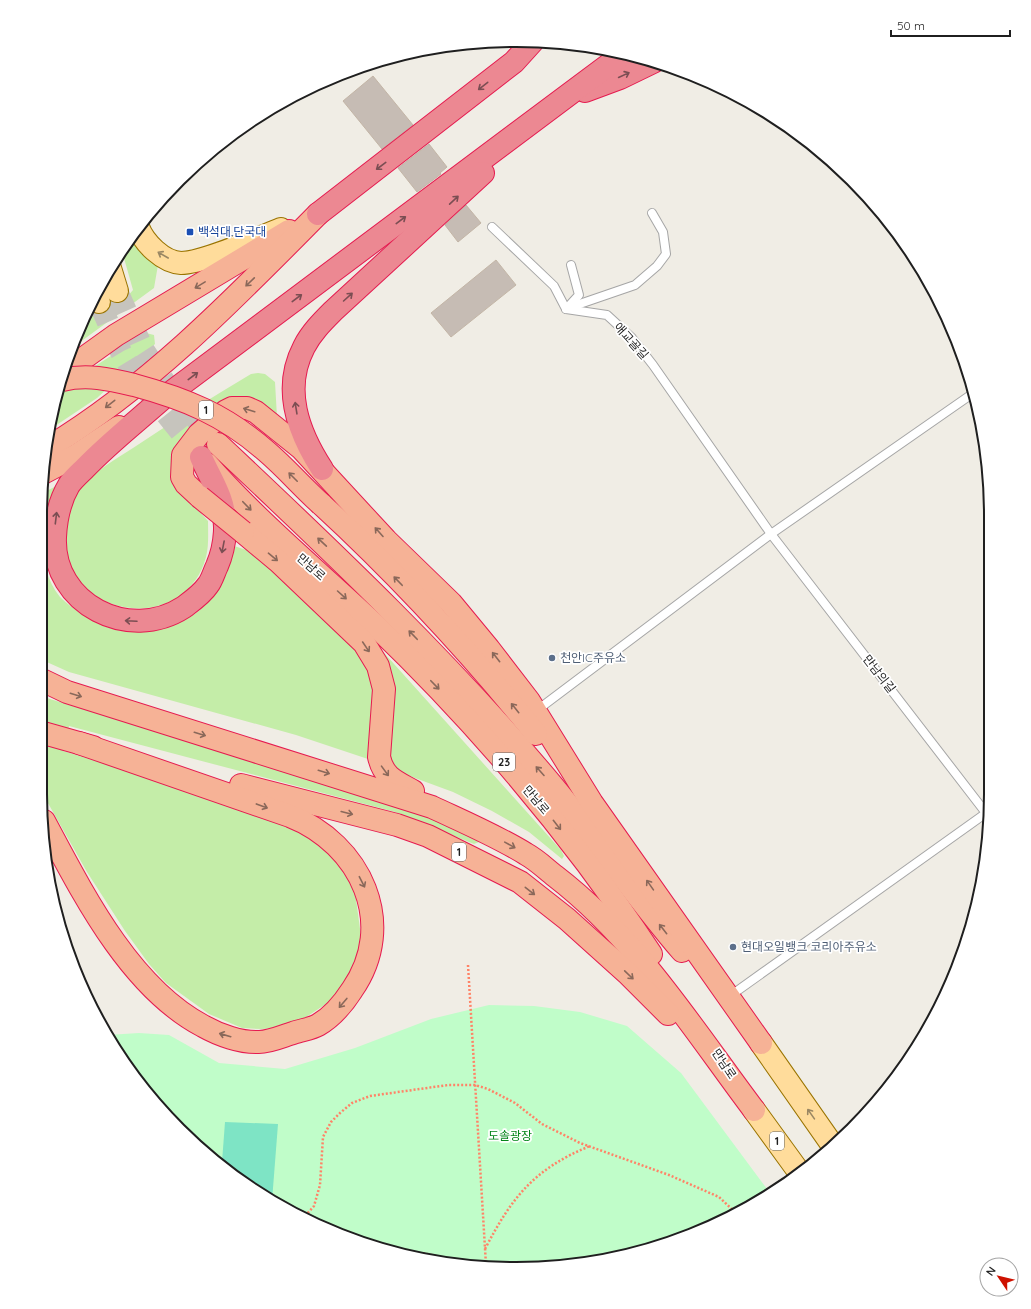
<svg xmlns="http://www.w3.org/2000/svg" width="1031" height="1309" font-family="Quicksand,'Noto Sans KR',sans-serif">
<rect width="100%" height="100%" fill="#f0ede5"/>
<g fill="#c4eda8">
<path d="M130 238 158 265 154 288 72 348 87 315 91 317 126 298 133 290 122 251Z"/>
<path d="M146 333 154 335 155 344 97 398 52 428 60 389Z"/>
<path d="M258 373 265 374 275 382 277 417 225 401 177 487 208 521C208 532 209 546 206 557 184 639 59 617 65 533 66 516 71 499 82 486 94 472 117 458 133 448 172 422 211 398 251 374Z"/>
<path d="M58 485C54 494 48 503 45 512 38 538 42 576 60 597 67 604 75 610 84 615 109 632 130 635 159 628 174 625 188 620 200 610 215 597 229 565 234 546L259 554 365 658 374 693 368 759 296 735 69 672 40 659 41 494Z"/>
<path d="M377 645 561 850 564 856 562 859 529 832 492 811 453 792 396 771 390 761Z"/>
<path d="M40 696 393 803 451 826 475 838 479 842 474 844 395 812 69 726 63 751 165 780 291 822 333 854 355 892 361 936 360 953 353 974 329 1002 300 1021 279 1028 261 1029 242 1028 209 1014 166 983 149 964 125 931 87 872 40 789Z"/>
</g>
<path fill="#c0fdc9" d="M489 1005 534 1006 580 1012 627 1026 681 1073 770 1193 753 1205 639 1253 516 1269 393 1253 278 1205 179 1130 107 1035 139 1033 169 1035 219 1063 285 1069 355 1048 431 1019Z"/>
<path fill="#7ee4c5" d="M225 1122 278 1124 272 1201 222 1162Z"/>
<g fill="#c6bcb4" stroke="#c3b5a6">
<path d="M373 76 413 125 382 149 343 101Z"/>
<path d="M429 144 447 167 440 173 441 174 417 192 398 168Z"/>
<path d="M466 205 481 223 458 242 445 225Z"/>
<path d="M496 260 516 285 451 337 431 313Z"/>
</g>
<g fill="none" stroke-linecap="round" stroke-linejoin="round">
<g stroke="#c6c4bd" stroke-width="22" stroke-dasharray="22 11" stroke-linecap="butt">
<path d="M117 291 143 349 166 384 217 443"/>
<path d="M99 302 121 352 136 377 201 457"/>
</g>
<g stroke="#a6a6a6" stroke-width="10">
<g id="service">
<path d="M492 227 554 286 566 309"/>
<path d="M568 307 579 295 571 265"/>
<path d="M568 308 635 285 657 266 666 254 663 232 652 213"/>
<path d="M566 309 607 315 632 338 653 365 771 534 986 813"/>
<path d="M536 711 771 534 972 394"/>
<path d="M730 996 989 811"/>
</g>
</g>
<g stroke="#9a7400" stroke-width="24">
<g id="primary">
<path d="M138 227C144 243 163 262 181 263 204 263 258 238 281 229"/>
<path d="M110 268 117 291"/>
<path d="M96 294 99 302"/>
<path d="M761 1043 833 1146"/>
<path d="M754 1110 799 1172"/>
</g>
</g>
<g stroke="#e51b50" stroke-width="24">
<g id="trunk">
<path d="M63 373 116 335 289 231"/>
<path d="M218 444C334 553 450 663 552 785 597 839 636 898 682 951"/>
<path d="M49 447C150 386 235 298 318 214"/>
<path d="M207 464C258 522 319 572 375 625 478 724 572 835 651 954"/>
<path d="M43 473 77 455 119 427"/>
<path d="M200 497 186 484 182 477 183 455 199 434 226 411 232 408H247L256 412 302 449 386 540 451 603 489 649 529 701 592 803 761 1043"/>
<path d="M321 504C397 574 471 654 536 734"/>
<path d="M243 532 279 562 364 643 378 666 384 689 379 757C384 778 395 781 413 791"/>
<path d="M40 679 67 692 432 807C464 822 497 836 526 854 537 860 546 869 555 876 637 939 693 1029 754 1110"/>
<path d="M40 732 93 747"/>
<path d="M241 785 397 825 428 836 520 882 567 919 627 973 668 1014"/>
<path d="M44 821C82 892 129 987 203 1026 219 1035 241 1043 259 1042 270 1042 283 1036 293 1033 301 1030 311 1029 318 1025 332 1017 343 1004 352 990 398 924 361 844 290 816L79 743"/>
</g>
</g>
<g stroke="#e51b50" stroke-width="24">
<g id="motorway">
<path d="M585 91 620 78 653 62"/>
<path d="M318 214 514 62 533 41"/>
<path d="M201 457C207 471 215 484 220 498 228 520 226 545 217 566 214 572 212 580 208 585 202 594 192 601 184 607 129 643 52 604 55 537 56 518 59 502 69 485 73 479 80 473 85 468 109 443 136 422 162 399L623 54"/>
<path d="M322 469C298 432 282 389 304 347 311 333 322 322 333 311L483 173"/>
</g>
</g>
<g stroke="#ff8367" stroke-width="2.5" stroke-dasharray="2 2" stroke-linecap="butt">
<path d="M468 965 486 1265"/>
<path d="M305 1216 314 1206 320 1185 323 1137 331 1122 340 1113 352 1103 370 1096 448 1085H475L488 1089 515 1103 542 1124 580 1143 669 1175 719 1197 736 1213"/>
<path d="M485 1249C512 1197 534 1169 590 1146"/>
<path d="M411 1255 422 1253 468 1263"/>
</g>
<use href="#service" stroke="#fff" stroke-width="8"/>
<use href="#primary" stroke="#ffdc9b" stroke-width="22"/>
<use href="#trunk" stroke="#f6b296" stroke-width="22"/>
<use href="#motorway" stroke="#ec8892" stroke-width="22"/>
<g stroke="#e51b50" stroke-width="24" stroke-linecap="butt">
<g id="trunk-bridge">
<path d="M62 380C87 374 109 379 134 385 186 399 225 415 266 451 286 468 302 487 321 504"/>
<path d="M200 497 243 532"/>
</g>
</g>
<use href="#trunk-bridge" stroke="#f6b296" stroke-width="22"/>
</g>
<defs><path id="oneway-shaft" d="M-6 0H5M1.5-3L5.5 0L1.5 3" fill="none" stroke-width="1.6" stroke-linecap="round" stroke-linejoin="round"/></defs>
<g stroke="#7b4e53">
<use href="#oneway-shaft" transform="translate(624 75) rotate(-25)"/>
<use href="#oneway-shaft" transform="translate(483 86) rotate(142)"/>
<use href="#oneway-shaft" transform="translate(381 166) rotate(143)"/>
<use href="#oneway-shaft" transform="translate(454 200) rotate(-43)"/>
<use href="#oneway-shaft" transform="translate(401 220) rotate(-37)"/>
<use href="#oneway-shaft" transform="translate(348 297) rotate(-42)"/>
<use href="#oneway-shaft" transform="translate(297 298) rotate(-37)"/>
<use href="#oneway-shaft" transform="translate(193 376) rotate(-37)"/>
<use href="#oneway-shaft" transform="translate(296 408) rotate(-99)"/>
<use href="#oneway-shaft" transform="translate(56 518) rotate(-83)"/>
<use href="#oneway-shaft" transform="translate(223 547) rotate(101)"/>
<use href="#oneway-shaft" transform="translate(131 621) rotate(-177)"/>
</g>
<g stroke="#9a8763">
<use href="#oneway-shaft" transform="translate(163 255) rotate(-150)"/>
<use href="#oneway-shaft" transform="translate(811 1114) rotate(-125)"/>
</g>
<g stroke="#8a685a">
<use href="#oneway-shaft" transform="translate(250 282) rotate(136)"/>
<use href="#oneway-shaft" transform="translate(200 285) rotate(149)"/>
<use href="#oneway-shaft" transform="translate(110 404) rotate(142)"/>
<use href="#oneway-shaft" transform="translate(249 410) rotate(-163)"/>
<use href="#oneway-shaft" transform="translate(293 477) rotate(-135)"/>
<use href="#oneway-shaft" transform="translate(247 506) rotate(46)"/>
<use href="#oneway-shaft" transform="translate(379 532) rotate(-132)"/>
<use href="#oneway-shaft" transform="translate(322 542) rotate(-137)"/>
<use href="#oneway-shaft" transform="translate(273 557) rotate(40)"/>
<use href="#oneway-shaft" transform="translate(398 581) rotate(-134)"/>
<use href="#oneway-shaft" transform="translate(342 595) rotate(42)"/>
<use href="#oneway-shaft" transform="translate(413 635) rotate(-134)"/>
<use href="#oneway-shaft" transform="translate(366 647) rotate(56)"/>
<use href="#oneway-shaft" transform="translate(496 657) rotate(-128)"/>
<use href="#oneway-shaft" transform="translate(435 685) rotate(46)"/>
<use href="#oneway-shaft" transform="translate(76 695) rotate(17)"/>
<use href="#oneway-shaft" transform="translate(515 708) rotate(-129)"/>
<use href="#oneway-shaft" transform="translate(200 734) rotate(17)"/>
<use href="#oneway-shaft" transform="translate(385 771) rotate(54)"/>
<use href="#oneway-shaft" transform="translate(540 771) rotate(-132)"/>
<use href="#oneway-shaft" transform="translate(324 772) rotate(17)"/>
<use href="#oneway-shaft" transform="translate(262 806) rotate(20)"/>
<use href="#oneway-shaft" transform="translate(347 813) rotate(14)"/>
<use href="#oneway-shaft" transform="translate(557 825) rotate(52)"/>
<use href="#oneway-shaft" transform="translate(510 845) rotate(29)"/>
<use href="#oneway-shaft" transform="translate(362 882) rotate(63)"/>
<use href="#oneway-shaft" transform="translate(650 885) rotate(-125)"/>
<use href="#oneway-shaft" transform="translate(530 891) rotate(38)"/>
<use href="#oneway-shaft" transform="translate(663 929) rotate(-128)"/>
<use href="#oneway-shaft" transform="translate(629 975) rotate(44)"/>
<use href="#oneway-shaft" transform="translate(343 1003) rotate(130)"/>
<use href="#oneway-shaft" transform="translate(225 1035) rotate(-164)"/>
</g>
<rect fill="#1a4fb4" stroke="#fff" stroke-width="1.5" x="186" y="228" width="8" height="8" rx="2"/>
<g fill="#5c6f8a" stroke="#fff" stroke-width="1.5">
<circle cx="552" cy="658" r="4"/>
<circle cx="733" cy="947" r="4"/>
</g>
<g text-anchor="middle" stroke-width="3.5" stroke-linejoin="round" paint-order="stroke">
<g fill="#fff" stroke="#626262" stroke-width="1">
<rect x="199" y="401" width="14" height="18" rx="3"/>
<rect x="493" y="753" width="22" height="18" rx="3"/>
<rect x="452" y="843" width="14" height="18" rx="3"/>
<rect x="770" y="1132" width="14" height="18" rx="3"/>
</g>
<g font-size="11" font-weight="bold" fill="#1f1f1f">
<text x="206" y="414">1</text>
<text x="504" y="766">23</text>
<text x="459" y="856">1</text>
<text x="777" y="1145">1</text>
</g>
<g font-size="12" fill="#164399" stroke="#fff" text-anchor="start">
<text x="198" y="236">백석대.단국대</text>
</g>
<g font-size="12" fill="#1f1f1f" stroke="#fff">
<text transform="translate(631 341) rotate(48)" y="4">애교골길</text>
<text transform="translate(311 567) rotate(42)" y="4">만남로</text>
<text transform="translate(879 674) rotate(52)" y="4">만남의길</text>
<text transform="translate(536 800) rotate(50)" y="4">만남로</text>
<text transform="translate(724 1064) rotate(56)" y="4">만남로</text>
</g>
<g font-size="12" fill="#4e5e75" stroke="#fff" text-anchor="start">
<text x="560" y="662">천안IC주유소</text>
<text x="741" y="951">현대오일뱅크 코리아주유소</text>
</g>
<g font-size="12" fill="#05851a" stroke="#fff">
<text x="510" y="1140">도솔광장</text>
</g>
</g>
<path d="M0 0H1031V1309H0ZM515 47H516A468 468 0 0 1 984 515V794A468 468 0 0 1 516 1262H515A468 468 0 0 1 47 794V515A468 468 0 0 1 515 47Z" fill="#fff" fill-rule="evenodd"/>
<path fill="none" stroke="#1f1f1f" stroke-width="2" d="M515 47H516A468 468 0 0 1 984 515V794A468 468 0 0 1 516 1262H515A468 468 0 0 1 47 794V515A468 468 0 0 1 515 47Z"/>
<g transform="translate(999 1277) rotate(305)"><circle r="19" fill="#ffffff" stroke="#a5a5a5"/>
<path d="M0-3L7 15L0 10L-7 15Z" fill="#ce1100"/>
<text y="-6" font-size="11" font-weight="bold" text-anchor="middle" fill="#1f1f1f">N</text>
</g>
<path d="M891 30v6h119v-6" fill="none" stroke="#1f1f1f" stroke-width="2"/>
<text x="897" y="30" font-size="12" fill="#1f1f1f" stroke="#ffffff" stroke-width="3" paint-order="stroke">50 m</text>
</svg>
